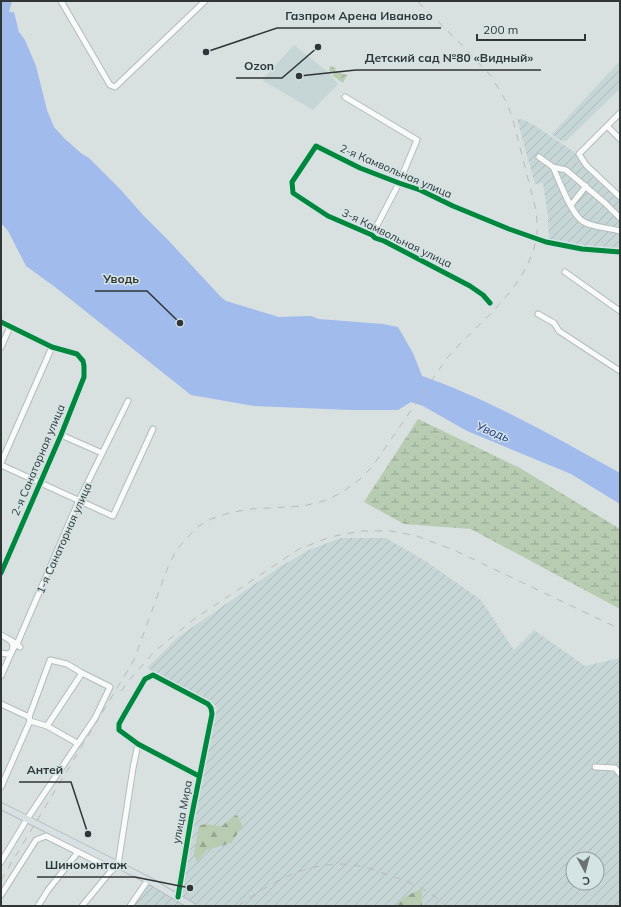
<svg xmlns="http://www.w3.org/2000/svg" width="621" height="907" font-family="Mulish,sans-serif">
<defs>
<pattern id="industrial-furrows" width="10" height="10" patternUnits="userSpaceOnUse"><rect width="10" height="10" fill="#c6d6d6"/><path d="M-1 1l2-2M0 10L10 0M9 11l2-2" fill="none" stroke="#aab8b8"/></pattern>
<pattern id="forest-firs" width="22" height="20" patternUnits="userSpaceOnUse"><rect width="22" height="20" fill="#b8ccb2"/><path d="M5 1l3.5 6h-7zM16 11l3.5 6h-7z" fill="#96a692"/></pattern>
<pattern id="wetland-marsh" width="20" height="14" patternUnits="userSpaceOnUse"><rect width="20" height="14" fill="#b8ccb2"/><path d="M1 5h8M5 5V1M11 12h8M15 12V8" fill="none" stroke="#96a692"/></pattern>
<pattern id="park-crowns" width="20" height="18" patternUnits="userSpaceOnUse"><rect width="20" height="18" fill="#b8ccb2"/><path d="M2 6a3 3 0 1 1 6 0M12 15a3 3 0 1 1 6 0" fill="none" stroke="#96a692"/></pattern>
</defs>
<rect width="100%" height="100%" fill="#d8e0e0"/>
<path fill="#c6d6d6" d="M294 45 328 72 338 84 313 110 262 80Z"/>
<g fill="url(#industrial-furrows)" fill-rule="evenodd">
<path d="M620 61V89L566 141 559 140 552 134Z"/>
<path d="M517 119 524 120 534 125 577 154 620 199V251L591 249 549 242 548 216 543 183 535 184Z"/>
<path d="M341 538H386L427 562 481 600 514 650 534 630 585 666 620 658V906H195L180 896 208 741 217 708 214 704 147 668 177 638 278 568 309 550ZM573 859H597V883H573Z"/>
<path d="M147 882 189 906H132Z"/>
</g>
<g fill="url(#forest-firs)">
<path d="M237 815 242 825V827L231 843 207 850 197 862 194 853 199 826C206 822 214 826 222 826L230 819Z"/>
<path d="M422 888V906H395L405 897Z"/>
</g>
<path fill="url(#wetland-marsh)" d="M418 419 520 468 620 529V609L471 529 404 524 364 502Z"/>
<path fill="url(#park-crowns)" d="M330 66 336 68 335 71 347 75 343 83 333 76 334 73 329 71Z"/>
<path fill="#a1bbed" d="M1 1H12L9 12H14L19 32 25 40 36 66 47 110 54 127 65 139 82 154 89 158 121 190 143 215 168 240 221 297 226 301 279 317 311 316 319 319 383 324 398 327 413 353 422 376C491 400 556 438 620 473V504L571 474 467 431 423 406 411 402 398 410H350L254 406 191 395 55 287 26 266 8 231 1 223Z"/>
<g fill="none" stroke-linecap="round" stroke-linejoin="round">
<g stroke="#b5bbbb" stroke-width="7">
<g id="minor">
<path d="M61 1 110 85 115 87 205 1"/>
<path d="M345 97 417 140 399 183 372 235"/>
<path d="M620 113 579 154 586 165 620 197"/>
<path d="M607 126 620 139"/>
<path d="M539 157 553 167 566 170 605 203 620 218"/>
<path d="M553 167C559 180 570 211 581 220 589 227 609 228 620 231"/>
<path d="M571 205 586 186"/>
<path d="M565 272 620 311"/>
<path d="M490 303 483 295 470 286 384 241 375 238 372 235 328 216 293 193 292 182 316 146 360 168 399 183 420 190 453 206 509 229 546 242 582 249 620 252"/>
<path d="M538 314 554 323 559 331 620 371"/>
<path d="M1 322 52 347 77 354 83 361 84 366V377L61 435 1 573"/>
<path d="M1 347 10 327"/>
<path d="M61 435 102 453"/>
<path d="M1 463 52 347"/>
<path d="M1 465 113 516 153 429"/>
<path d="M1 635 17 644 20 647"/>
<path d="M1 653 7 654 12 652 13 644 10 640"/>
<path d="M1 676 13 649 17 644 79 500 128 401"/>
<path d="M1 704 29 717 30 721 47 726 77 743"/>
<path d="M47 726 82 673"/>
<path d="M595 767 615 768 620 774"/>
<path d="M1 787 30 721"/>
<path d="M1 862 27 819 95 718 110 687 82 673 67 664 50 660 29 717"/>
<path d="M1 895 36 840 46 836 112 869"/>
<path d="M178 897 191 819 212 714 211 708 208 704 153 675 145 679 124 715 119 724V730L138 744 199 776"/>
<path d="M38 906 48 890 78 852"/>
<path d="M82 906 111 871 118 865 133 768 138 744"/>
<path d="M130 906 148 880"/>
</g>
</g>
<g stroke="#b8bdbd" stroke-width="8">
<path id="major" d="M1 806 148 880 192 906"/>
</g>
<use href="#minor" stroke="#f9fafa" stroke-width="5"/>
<use href="#major" stroke="#d7e0e3" stroke-width="6"/>
<g stroke="#b9bbbb" stroke-width="1" stroke-dasharray="7 7" stroke-linecap="butt">
<path d="M121 691 131 678 155 651 193 620 299 549 330 537 361 531H391L417 536 456 551 620 629"/>
<path d="M1 880 134 660 169 564 178 548 185 540 199 526 211 519 229 513 251 509 303 506 324 501 341 493 359 480 372 467 447 358C479 321 525 291 536 240 538 230 537 220 536 210L513 120 507 103 491 76 460 43 417 1"/>
<path d="M238 906C269 884 301 864 341 864 358 864 375 870 391 876 411 882 431 891 446 906"/>
</g>
<g stroke="#d4e3e4" stroke-width="8">
<g id="cycleway">
<path d="M490 303 483 295 470 286 384 241 375 238 372 235 328 216 293 193 292 182 316 146 360 168 399 183 420 190 453 206 509 229 546 242 582 249 620 252"/>
<path d="M1 322 52 347 77 354 83 361 84 366V377L61 435 1 573"/>
<path d="M178 897 191 819 212 714 211 708 208 704 153 675 145 679 124 715 119 724V730L138 744 199 776"/>
</g>
</g>
<use href="#cycleway" stroke="#00873e" stroke-width="5"/>
</g>
<g text-anchor="middle" stroke-width="3" stroke-linejoin="round" paint-order="stroke">
<g font-size="11" fill="#303636" stroke="#d4e3e4">
<text transform="translate(396 171) rotate(23)" y="4">2-я Камвольная улица</text>
<text transform="translate(397 238) rotate(26)" y="4">3-я Камвольная улица</text>
<text transform="translate(38 460) rotate(-67)" y="4">2-я Санаторная улица</text>
<text transform="translate(64 538) rotate(-66)" y="4">1-я Санаторная улица</text>
<text transform="translate(182 812) rotate(-79)" y="4">улица Мира</text>
</g>
<g font-size="12" font-style="italic" fill="#153181" stroke="#d4e3e4">
<text transform="translate(493 432) rotate(22)" y="4">Уводь</text>
</g>
</g>
<path fill="none" stroke="#303636" stroke-width="1.5" d="M206 52L277 28H441M299 76L356 70H541M318 47L282 78H236M180 323L147 291H95M88 834L71 782H19M190 888L135 877H37"/>
<g fill="#303636" stroke="#d4e3e4" stroke-width="1.5">
<circle cx="206" cy="52" r="4"/>
<circle cx="299" cy="76" r="4"/>
<circle cx="318" cy="47" r="4"/>
<circle cx="180" cy="323" r="4"/>
<circle cx="88" cy="834" r="4"/>
<circle cx="190" cy="888" r="4"/>
</g>
<g font-size="12" text-anchor="middle" font-weight="bold" fill="#303636" stroke="#d4e3e4" stroke-width="3" stroke-linejoin="round" paint-order="stroke">
<text x="359" y="20">Газпром Арена Иваново</text>
<text x="449" y="62">Детский сад №80 «Видный»</text>
<text x="259" y="70">Ozon</text>
<text x="121" y="283">Уводь</text>
<text x="45" y="774">Антей</text>
<text x="86" y="869">Шиномонтаж</text>
</g>
<rect width="621" height="907" fill="none" stroke="#303636" stroke-width="4"/>
<g transform="translate(585 871) rotate(173)"><circle r="19" fill="#d4e3e4" stroke="#929e9e"/>
<path d="M0-3L7 15L0 10L-7 15Z" fill="#6b7272"/>
<text y="-6" font-size="11" font-weight="bold" text-anchor="middle" fill="#303636">С</text>
</g>
<path d="M477 34v6h108v-6" fill="none" stroke="#303636" stroke-width="2"/>
<text x="483" y="34" font-size="12" fill="#303636" stroke="#d4e3e4" stroke-width="3" paint-order="stroke">200 m</text>
</svg>
